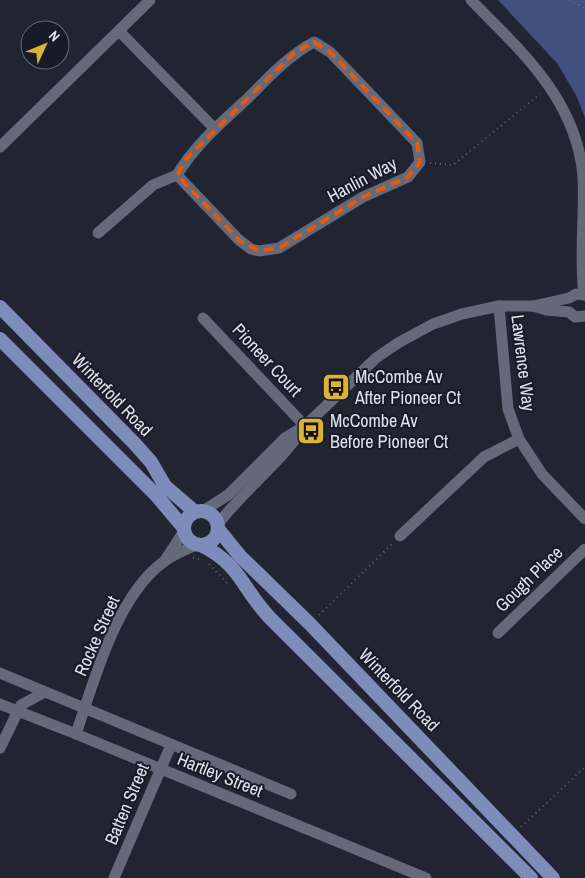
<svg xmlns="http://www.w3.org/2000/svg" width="585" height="878" font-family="'Archivo Narrow',sans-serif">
<rect width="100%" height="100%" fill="#212532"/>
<path fill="#414f81" d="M498 0H585V118L577 97 557 63Z"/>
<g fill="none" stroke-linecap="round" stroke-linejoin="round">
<g stroke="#626571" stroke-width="2" stroke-dasharray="1 4" stroke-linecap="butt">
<path d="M570 0 585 9"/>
<path d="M578 5 584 0"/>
<path d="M430 163 453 165 540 94"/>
<path d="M193 558 203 560"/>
<path d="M209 564 228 584"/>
<path d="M319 615 393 543"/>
<path d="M521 827 585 767"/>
</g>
<g stroke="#656a7a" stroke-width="11">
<path d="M471 0C522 52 576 99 583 176 585 216 579 255 584 295"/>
<path d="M119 31 215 129"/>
<path d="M314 42 330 52 417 143 420 162 408 177 363 197 279 248 259 251 251 249 239 240 177 175C195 145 222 122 247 99 268 78 288 56 314 42Z"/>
<path d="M0 147 150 0"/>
<path d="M98 233 153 185 177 175"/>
<path d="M499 306 508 409 519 439 542 474 585 519"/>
<path d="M533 306 546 310 569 312 575 317 585 316"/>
<path d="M203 318 305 426"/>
<path d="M203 511 228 495 285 438 305 426 376 358 398 343 433 324 462 314 499 306H533L569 298 576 294 585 295"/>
<path d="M218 524C244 490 279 464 303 429"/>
<path d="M400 536 484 457 519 439"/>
<path d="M164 562 184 531"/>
<path d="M498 633 585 549"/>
<path d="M0 673 291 794"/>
<path d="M0 704 76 734 426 878"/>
<path d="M76 734C94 681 116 598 162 563 172 555 185 550 196 545"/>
<path d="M0 748 21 705 45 692"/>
<path d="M114 878 171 745"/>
</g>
<g stroke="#7d8cba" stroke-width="14">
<path d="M0 307 135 444 151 462 165 486 194 511"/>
<path d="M0 339 156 495 183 527"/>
<circle cx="201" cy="528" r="17"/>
<path d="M218 529 240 556 310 624 553 878"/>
<path d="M201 545C241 565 241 587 269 617L531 878"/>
</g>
</g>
<path fill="none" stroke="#e8590c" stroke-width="4" stroke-dasharray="10 6" stroke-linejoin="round" d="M314 42 330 52 417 143 420 162 408 177 363 197 279 248 259 251 239 240 177 175 186 159 295 52Z"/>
<defs>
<g id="bus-square" transform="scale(1.4375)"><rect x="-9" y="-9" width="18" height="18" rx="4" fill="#dbb233" stroke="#171b28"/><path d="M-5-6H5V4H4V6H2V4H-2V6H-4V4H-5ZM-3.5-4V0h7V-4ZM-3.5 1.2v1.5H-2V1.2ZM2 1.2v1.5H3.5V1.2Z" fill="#111"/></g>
</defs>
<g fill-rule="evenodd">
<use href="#bus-square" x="336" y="387"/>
<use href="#bus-square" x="311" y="431"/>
</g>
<g text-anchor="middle" stroke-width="4" stroke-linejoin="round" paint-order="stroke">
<g font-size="18" fill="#dfe2eb" stroke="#171b28">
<text transform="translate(362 180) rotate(-28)" y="6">Hanlin Way</text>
<text transform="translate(267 360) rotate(47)" y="6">Pioneer Court</text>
<text transform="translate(523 363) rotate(83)" y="6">Lawrence Way</text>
<text transform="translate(112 395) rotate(46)" y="6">Winterfold Road</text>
<text transform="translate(529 579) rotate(-44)" y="6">Gough Place</text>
<text transform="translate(97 636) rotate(-66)" y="6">Rocke Street</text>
<text transform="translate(399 690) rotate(46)" y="6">Winterfold Road</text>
<text transform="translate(220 775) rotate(22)" y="6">Hartley Street</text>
<text transform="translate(127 804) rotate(-67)" y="6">Batten Street</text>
</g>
<g font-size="18" fill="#dfe2eb" stroke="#171b28" text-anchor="start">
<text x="355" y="383">McCombe Av<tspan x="355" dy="21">After Pioneer Ct</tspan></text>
<text x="330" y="427">McCombe Av<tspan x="330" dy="21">Before Pioneer Ct</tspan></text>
</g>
</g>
<g transform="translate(45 45) rotate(46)"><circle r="24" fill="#171b28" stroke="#676b76"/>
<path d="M0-4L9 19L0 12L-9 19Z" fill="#dbb233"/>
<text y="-8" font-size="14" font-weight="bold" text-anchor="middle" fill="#dfe2eb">N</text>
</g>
</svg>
